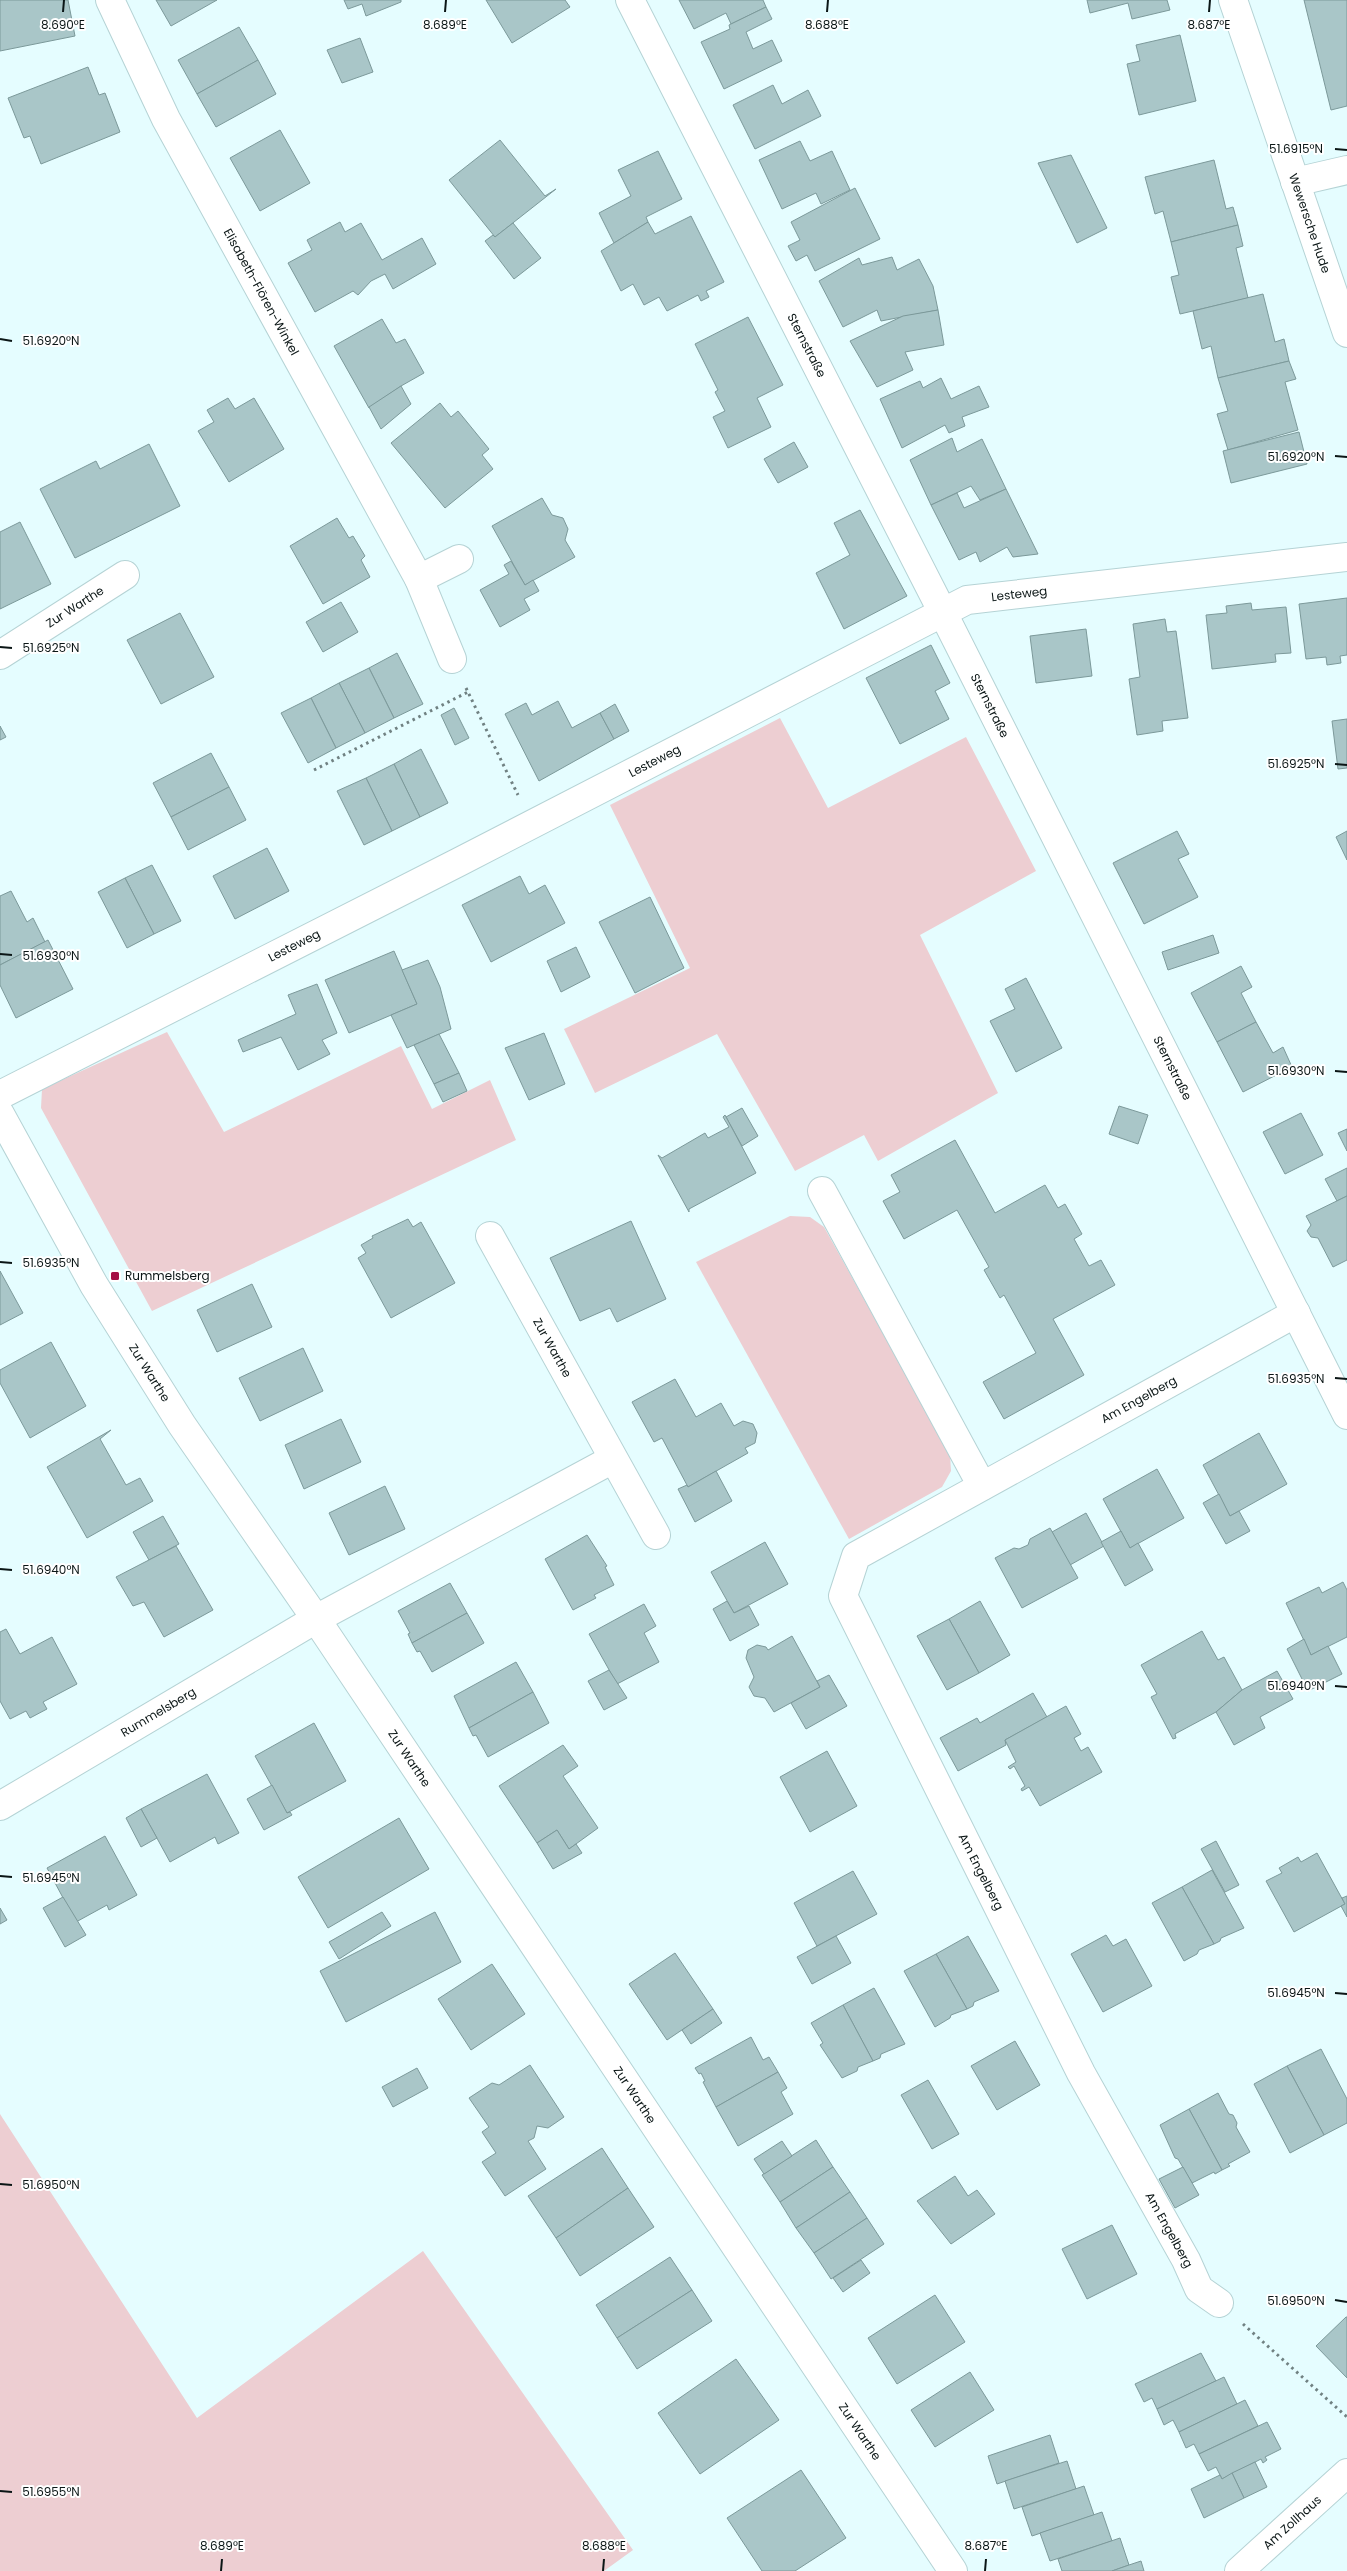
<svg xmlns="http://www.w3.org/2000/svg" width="1347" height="2571" font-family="Poppins,sans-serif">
<rect width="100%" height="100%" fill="#e5fdff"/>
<g fill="#edced2">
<path d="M780 718 828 808 966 737 1036 871 920 935 998 1093 878 1161 864 1135 795 1171 717 1034 595 1093 564 1029 690 968 610 805Z"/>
<path d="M167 1032 224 1132 401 1046 432 1109 490 1080 516 1140 152 1311 41 1108 42 1089Z"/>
<path d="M790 1216 810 1217 824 1227 950 1454 951 1471 942 1487 849 1539 696 1262Z"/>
<path d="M0 2114 197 2418 423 2251 633 2550 604 2571H0Z"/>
</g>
<g fill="#a9c6c8" stroke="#7c999a">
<path d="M0 0H68L75 36 0 51Z"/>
<path d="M156 0H217L171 26Z"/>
<path d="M344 0H401V2L366 16 362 4 348 9Z"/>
<path d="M486 0H565L570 7 512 43Z"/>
<path d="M679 0H763L766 7 731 24 726 13 694 29Z"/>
<path d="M1087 0H1167L1170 10 1132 19 1128 3 1090 13Z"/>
<path d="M1304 0H1347V106L1331 110Z"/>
<path d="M766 7 772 19 746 32 753 49 772 40 782 61 724 89 701 42 730 29 729 25 731 24Z"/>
<path d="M239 27 258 60 197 94 178 60Z"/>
<path d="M1180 35 1196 101 1139 115 1127 64 1140 61 1136 45Z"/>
<path d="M360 38 373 72 342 83 327 50Z"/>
<path d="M258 60 276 94 216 127 197 94Z"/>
<path d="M88 67 99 95 105 93 120 132 41 164 30 136 24 138 8 98Z"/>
<path d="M773 85 782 104 808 90 821 116 755 149 733 105Z"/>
<path d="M280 130 310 183 260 211 230 158Z"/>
<path d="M500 140 545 196 556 189 495 237 449 180Z"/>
<path d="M800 141 810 161 832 151 850 190 821 204 816 193 782 209 759 160Z"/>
<path d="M658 151 682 199 646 217 648 222 614 243 599 213 631 196 618 170Z"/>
<path d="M1071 155 1107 228 1077 243 1038 163Z"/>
<path d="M1214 160 1226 209 1233 207 1238 225 1171 242 1163 211 1155 214 1145 177Z"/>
<path d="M855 188 880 239 815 271 807 255 796 261 788 246 800 240 791 222Z"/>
<path d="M691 216 724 282 706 291 709 297 701 301 698 295 667 311 659 297 644 305 633 284 621 291 601 251 648 222 655 234Z"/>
<path d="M340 222 345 232 361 223 382 260 422 238 436 264 393 289 385 274 371 281 358 295 353 291 315 312 288 263 312 250 307 240Z"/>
<path d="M513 223 541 258 514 279 485 241 493 235 495 237Z"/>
<path d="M1238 225 1243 246 1236 248 1248 298 1180 314 1171 277 1179 275 1171 242Z"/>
<path d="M892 257 897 270 919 259 933 286 938 310 881 321 877 310 843 327 819 281 859 258 862 265Z"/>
<path d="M1263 294 1275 342 1284 339 1289 361 1218 378 1211 346 1202 349 1193 311Z"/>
<path d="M938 310 944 345 905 352 913 370 877 387 850 341 903 316Z"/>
<path d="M748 317 783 385 757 398 771 427 728 448 713 417 725 411 715 392 718 390 695 344Z"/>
<path d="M382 319 396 343 405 339 424 373 401 386 369 408 334 346Z"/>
<path d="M1289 361 1296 379 1285 382 1298 430 1228 450 1217 414 1228 411 1218 378Z"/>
<path d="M941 378 951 399 979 386 989 407 962 417 965 426 949 433 945 425 902 448 880 399 920 381 923 388Z"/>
<path d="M401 386 411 404 381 429 369 407Z"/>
<path d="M228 398 235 409 254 398 284 449 229 482 198 431 214 422 207 410Z"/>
<path d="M440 403 451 417 458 411 489 449 482 455 493 469 445 508 391 443Z"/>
<path d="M1299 432 1307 464 1231 483 1223 451Z"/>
<path d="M952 438 957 452 982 439 1006 489 980 500 971 486 931 505 910 460Z"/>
<path d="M794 442 808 467 778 483 764 459Z"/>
<path d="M149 444 180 506 75 558 40 489 96 461 100 469Z"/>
<path d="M1006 489 1038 554 1013 557 1007 547 980 562 976 552 959 560 931 505 957 493 964 508Z"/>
<path d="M542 498 552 515 563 518 568 529 565 540 575 557 525 585 492 526Z"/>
<path d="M860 510 907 596 844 629 816 573 850 555 834 523Z"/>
<path d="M337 518 349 538 353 536 365 556 361 560 370 577 323 604 290 546Z"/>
<path d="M20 522 51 584 0 609V532Z"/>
<path d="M511 561 525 585 533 580 539 591 524 599 530 610 500 627 480 590 509 574 504 565Z"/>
<path d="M1347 598V655L1340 656 1341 663 1327 665 1326 657 1306 659 1299 604Z"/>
<path d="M341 602 358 632 323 652 306 622Z"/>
<path d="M1251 603 1252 610 1286 607 1291 653 1275 654 1276 662 1212 669 1206 615 1227 613 1226 606Z"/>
<path d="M180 613 214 677 161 704 127 640Z"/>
<path d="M1165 619 1167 632 1176 631 1188 718 1162 721 1163 731 1137 735 1129 679 1140 677 1133 624Z"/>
<path d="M1086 629 1092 676 1036 683 1030 636Z"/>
<path d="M931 645 950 683 935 691 949 719 900 744 866 678Z"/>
<path d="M397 653 423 704 394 718 369 668Z"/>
<path d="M369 668 394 718 365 733 339 683Z"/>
<path d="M339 683 365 733 336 748 311 698Z"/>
<path d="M311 698 336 748 308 763 281 713Z"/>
<path d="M558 701 572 728 600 713 614 739 539 781 505 714 526 703 532 715Z"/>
<path d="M615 704 629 731 614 739 600 713Z"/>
<path d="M454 708 469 738 455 745 441 715Z"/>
<path d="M1347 719V768L1338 769 1332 721Z"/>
<path d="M0 726 6 737 0 740Z"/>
<path d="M421 749 448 803 420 817 394 764Z"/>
<path d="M211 753 229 787 171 817 153 783Z"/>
<path d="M394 764 420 817 392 831 366 778Z"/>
<path d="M366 778 392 831 364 845 337 791Z"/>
<path d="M229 787 246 820 188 850 171 817Z"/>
<path d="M1177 831 1189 854 1178 859 1198 897 1144 924 1113 863Z"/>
<path d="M1347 831V860L1336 837Z"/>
<path d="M267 848 289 891 235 919 213 876Z"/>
<path d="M152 865 181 921 154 934 125 878Z"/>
<path d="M520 876 529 894 545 885 565 923 491 962 462 905Z"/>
<path d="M125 878 154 934 127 948 98 892Z"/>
<path d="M11 891 27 922 33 918 45 942 0 965V896Z"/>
<path d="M650 897 684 968 635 993 599 922Z"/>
<path d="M1213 935 1219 953 1168 970 1162 952Z"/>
<path d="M48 940 73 989 16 1018 0 985V965Z"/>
<path d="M576 947 590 977 561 992 547 961Z"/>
<path d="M394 951 417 1004 349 1033 325 980Z"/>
<path d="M428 960 440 987 451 1029 407 1048 391 1015 417 1004 402 970Z"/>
<path d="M1241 966 1252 987 1241 993 1256 1022 1217 1042 1191 993Z"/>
<path d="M1026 978 1062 1048 1016 1072 990 1021 1015 1009 1005 989Z"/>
<path d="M317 984 337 1033 322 1040 330 1054 298 1070 281 1037 243 1052 238 1040 296 1014 288 995Z"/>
<path d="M1256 1022 1273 1053 1283 1047 1292 1067 1243 1092 1217 1042Z"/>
<path d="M544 1033 565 1084 529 1100 505 1048Z"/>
<path d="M439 1034 459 1073 434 1084 414 1045Z"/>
<path d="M459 1073 467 1091 443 1102 434 1084Z"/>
<path d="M1119 1106 1148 1115 1138 1144 1109 1134Z"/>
<path d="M742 1108 758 1136 742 1146 726 1117Z"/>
<path d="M1301 1113 1323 1155 1285 1174 1263 1132Z"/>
<path d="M725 1115 756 1173 689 1209V1212L658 1155 662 1158 705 1133 708 1138 729 1127 723 1117Z"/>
<path d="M1347 1129V1151L1338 1133Z"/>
<path d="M955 1140 995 1213 1045 1185 1058 1208 1065 1204 1082 1234 1074 1239 1089 1266 1101 1260 1115 1285 1053 1319 1084 1375 1004 1419 983 1382 1036 1353 1004 1295 1000 1298 984 1270 989 1267 957 1210 904 1239 883 1201 900 1192 891 1175Z"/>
<path d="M1347 1168V1196L1337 1201 1325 1179Z"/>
<path d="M1347 1196V1260L1333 1267 1318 1238 1311 1237 1307 1231 1311 1225 1306 1216Z"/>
<path d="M408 1219 413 1227 421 1222 455 1283 391 1318 358 1258 366 1253 361 1245 373 1238 372 1236Z"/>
<path d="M631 1221 666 1299 617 1322 610 1308 580 1321 550 1258Z"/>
<path d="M0 1271 23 1313 0 1325Z"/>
<path d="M252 1284 272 1327 217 1352 197 1310Z"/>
<path d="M51 1342 86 1406 30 1438 0 1383V1370Z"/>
<path d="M303 1348 323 1391 260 1421 239 1378Z"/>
<path d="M675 1379 696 1417 721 1403 734 1426 743 1421 753 1424 757 1433 755 1443 745 1448 748 1453 688 1487 662 1438 654 1442 632 1402Z"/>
<path d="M341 1419 361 1462 304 1489 285 1445Z"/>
<path d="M111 1430 100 1439 126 1485 140 1478 153 1501 87 1538 47 1467Z"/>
<path d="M1259 1433 1287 1484 1230 1516 1203 1465Z"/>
<path d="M1157 1469 1184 1518 1130 1548 1103 1499Z"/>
<path d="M716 1471 732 1501 695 1522 678 1489 687 1485 688 1487Z"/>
<path d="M385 1486 405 1529 349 1555 329 1513Z"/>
<path d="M1219 1494 1230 1516 1239 1511 1250 1531 1226 1544 1203 1503Z"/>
<path d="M1086 1513 1104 1546 1070 1565 1052 1532Z"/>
<path d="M163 1516 179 1544 149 1560 133 1532Z"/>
<path d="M1050 1528 1078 1578 1022 1608 995 1558 1014 1548 1019 1549 1028 1545 1030 1539Z"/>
<path d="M1121 1531 1130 1548 1138 1543 1153 1570 1125 1586 1101 1542Z"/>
<path d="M587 1535 607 1566 605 1567 614 1585 594 1595 596 1598 573 1610 545 1559Z"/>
<path d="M765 1542 788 1584 734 1613 711 1572Z"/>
<path d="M176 1546 213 1610 164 1637 144 1602 133 1606 116 1577Z"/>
<path d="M1343 1582 1347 1590V1637L1311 1655 1286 1603 1319 1587 1322 1593Z"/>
<path d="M450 1583 467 1613 412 1643 408 1634 410 1633 398 1611Z"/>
<path d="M727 1601 734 1613 749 1606 759 1625 730 1641 713 1609Z"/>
<path d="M980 1601 1010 1655 979 1673 949 1619Z"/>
<path d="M644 1604 656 1626 644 1633 659 1662 617 1684 589 1634Z"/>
<path d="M467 1613 484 1643 432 1672 420 1651 417 1652 412 1643Z"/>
<path d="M949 1619 979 1673 947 1690 917 1636Z"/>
<path d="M6 1629 20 1654 52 1637 77 1684 43 1702 47 1709 30 1718 26 1711 10 1719 0 1701V1632Z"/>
<path d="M1202 1631 1218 1660 1224 1657 1242 1690 1216 1712 1175 1734 1176 1738 1173 1739 1151 1697 1157 1694 1141 1665Z"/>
<path d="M792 1636 820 1687 774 1712 765 1698 754 1696 749 1687 754 1677 746 1658 748 1650 757 1645 766 1647 768 1650Z"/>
<path d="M1304 1639 1311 1655 1328 1646 1342 1674 1308 1691 1287 1649Z"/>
<path d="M516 1662 533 1692 469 1728 454 1696Z"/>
<path d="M609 1670 627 1698 604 1710 588 1681Z"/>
<path d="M1277 1671 1293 1699 1260 1717 1265 1728 1234 1745 1216 1712 1242 1690Z"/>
<path d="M829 1675 847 1706 806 1729 791 1703 820 1687 817 1681Z"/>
<path d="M533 1692 549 1723 488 1757 476 1735 473 1736 469 1728Z"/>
<path d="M1033 1693 1047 1717 1005 1740 1006 1745 958 1771 940 1738 977 1718 980 1723Z"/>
<path d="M1066 1706 1081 1734 1074 1738 1081 1751 1088 1747 1102 1772 1040 1806 1029 1787 1022 1791 1021 1789 1025 1786 1014 1766 1010 1769 1008 1767 1016 1762 1005 1740Z"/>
<path d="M314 1723 346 1781 287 1813 255 1756Z"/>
<path d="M563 1745 578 1766 563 1776 598 1828 569 1849 557 1830 537 1843 499 1786Z"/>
<path d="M827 1751 857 1806 810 1832 780 1777Z"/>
<path d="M207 1774 239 1833 218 1844 215 1837 170 1862 141 1809Z"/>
<path d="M272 1785 287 1813 290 1812 292 1815 264 1830 247 1799Z"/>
<path d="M141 1809 157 1838 141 1847 126 1818Z"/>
<path d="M399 1818 429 1869 328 1928 298 1877Z"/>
<path d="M557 1830 569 1849 576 1844 582 1853 553 1869 537 1843Z"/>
<path d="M105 1836 137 1895 109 1910 107 1905 76 1922 47 1868Z"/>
<path d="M1216 1841 1239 1885 1225 1892 1201 1849Z"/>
<path d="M1317 1853 1345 1904 1294 1932 1266 1881 1282 1873 1279 1868 1298 1857 1301 1862Z"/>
<path d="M1212 1870 1244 1928 1221 1938 1220 1941 1214 1944 1182 1887Z"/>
<path d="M853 1871 877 1914 817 1946 794 1903Z"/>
<path d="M1182 1887 1214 1944 1199 1950 1197 1954 1184 1961 1152 1903Z"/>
<path d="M1347 1896V1917L1341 1906 1345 1904 1342 1898Z"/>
<path d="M63 1897 86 1935 65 1947 43 1908Z"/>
<path d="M0 1908 7 1920 0 1924Z"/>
<path d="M382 1912 391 1926 339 1959 329 1942Z"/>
<path d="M435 1912 461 1962 346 2022 320 1971Z"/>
<path d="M1106 1935 1113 1946 1126 1939 1152 1986 1103 2012 1071 1954Z"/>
<path d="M836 1936 851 1963 812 1984 797 1957Z"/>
<path d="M968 1936 999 1991 974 2002 973 2006 967 2009 936 1954Z"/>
<path d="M675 1953 713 2009 667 2040 629 1984Z"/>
<path d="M936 1954 967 2009 951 2015 950 2018 935 2027 904 1971Z"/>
<path d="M492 1964 525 2014 471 2050 438 1999Z"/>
<path d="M874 1988 905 2044 881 2054 880 2058 873 2061 843 2005Z"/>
<path d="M843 2005 873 2061 858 2067 857 2071 842 2078 820 2045 823 2043 811 2023Z"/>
<path d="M713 2009 722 2023 691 2044 682 2030Z"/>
<path d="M751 2037 763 2060 769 2057 778 2072 716 2107 703 2082 705 2081 701 2073 699 2074 695 2068Z"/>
<path d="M1015 2041 1040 2085 997 2110 971 2066Z"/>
<path d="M1321 2049 1347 2099V2123L1324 2135 1287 2066Z"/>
<path d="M530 2065 564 2117 548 2128 537 2126 534 2138 528 2141 546 2169 505 2196 482 2162 496 2153 482 2132 489 2127 469 2098 492 2083 499 2085Z"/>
<path d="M1287 2066 1324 2135 1290 2153 1254 2084Z"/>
<path d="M417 2068 428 2088 393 2107 382 2087Z"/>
<path d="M778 2072 787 2088 781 2092 793 2114 738 2146 716 2107Z"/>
<path d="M928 2080 959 2134 932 2149 901 2095Z"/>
<path d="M1218 2093 1229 2114 1233 2115 1237 2123 1236 2127 1250 2152 1228 2164 1230 2166 1222 2170 1189 2109Z"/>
<path d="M1189 2109 1222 2170 1215 2174 1214 2172 1192 2183 1178 2159 1175 2158 1160 2125Z"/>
<path d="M816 2140 833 2167 780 2202 762 2175Z"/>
<path d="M782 2141 792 2156 764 2174 754 2159Z"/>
<path d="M602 2148 628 2188 556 2238 528 2196Z"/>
<path d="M833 2167 850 2192 796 2228 780 2202Z"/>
<path d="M1183 2167 1199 2195 1175 2208 1159 2179Z"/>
<path d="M955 2176 968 2196 977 2190 995 2214 951 2244 917 2201Z"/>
<path d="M628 2188 654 2227 580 2276 556 2238Z"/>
<path d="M850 2192 867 2218 814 2253 796 2228Z"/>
<path d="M867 2218 884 2244 831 2279 814 2253Z"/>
<path d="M1112 2225 1137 2274 1087 2299 1062 2249Z"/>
<path d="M670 2257 692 2290 617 2338 596 2305Z"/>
<path d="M861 2260 870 2273 843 2292 833 2278Z"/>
<path d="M692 2290 712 2321 637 2369 617 2338Z"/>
<path d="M935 2295 965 2342 897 2384 868 2338Z"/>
<path d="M1346 2317H1347V2378L1316 2346Z"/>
<path d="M1201 2353 1216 2381 1157 2409 1152 2398 1144 2402 1135 2384Z"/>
<path d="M736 2359 779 2420 700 2474 658 2413Z"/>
<path d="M970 2372 994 2410 935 2447 911 2410Z"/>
<path d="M1224 2377 1237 2404 1179 2432 1173 2420 1164 2425 1157 2409Z"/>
<path d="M1245 2400 1258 2426 1199 2454 1194 2444 1186 2448 1179 2432Z"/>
<path d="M1267 2422 1281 2449 1265 2457 1267 2460 1263 2463 1261 2459 1222 2479 1216 2467 1208 2471 1199 2454Z"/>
<path d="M1050 2435 1059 2463 997 2484 988 2456Z"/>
<path d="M1067 2461 1076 2489 1014 2509 1005 2481Z"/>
<path d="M1255 2462 1267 2487 1244 2498 1232 2473Z"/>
<path d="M801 2470 846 2538 795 2571H762L727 2518Z"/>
<path d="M1232 2473 1244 2498 1204 2518 1191 2489 1220 2475 1222 2479Z"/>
<path d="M1084 2486 1094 2515 1032 2536 1022 2507Z"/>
<path d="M1102 2512 1112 2541 1050 2561 1040 2533Z"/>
<path d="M1120 2538 1129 2565 1112 2571H1062L1058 2559Z"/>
<path d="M1141 2561 1144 2571H1112L1129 2565Z"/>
</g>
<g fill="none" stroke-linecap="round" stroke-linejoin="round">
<g stroke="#b5d3d5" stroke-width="30">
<g id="minor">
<path id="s1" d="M110 0 166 119 419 579 452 659"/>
<path id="s2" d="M630 0 942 611 1347 1415"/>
<path id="s3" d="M1233 0 1347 333"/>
<path d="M1295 182 1347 170"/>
<path d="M419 579 459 559"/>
<path id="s4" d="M0 655 125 575"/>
<path id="s5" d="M0 1095 459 862 967 600 1347 557"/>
<path id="s6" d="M0 1114 94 1285 182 1425 316 1619 953 2571"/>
<path d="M822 1191 982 1486"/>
<path id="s7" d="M490 1236 656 1535"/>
<path id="s8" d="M0 1806 316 1619 613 1459"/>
<path id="s9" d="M1219 2303 1199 2289 1186 2260 1081 2073 843 1596 856 1556 1296 1313"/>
<path id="s10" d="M1239 2571 1347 2473"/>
</g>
</g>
<g stroke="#708182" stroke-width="3" stroke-dasharray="2.5 4" stroke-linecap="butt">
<path d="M466 688 518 795"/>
<path d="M314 770 468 692"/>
<path d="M1243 2324 1347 2417"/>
</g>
<use href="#minor" stroke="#fff" stroke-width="28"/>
</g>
<path fill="none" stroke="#0b1616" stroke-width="2" d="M63 12 64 0M445 12 446 0M827 12 828 0M1209 12 1210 0M1335 149 1347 150M0 339 12 341M1335 456 1347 457M0 647 12 648M1335 764 1347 765M0 954 12 955M1335 1071 1347 1072M0 1262 12 1263M1335 1378 1347 1379M0 1569 12 1570M1335 1686 1347 1687M0 1876 12 1877M1335 1993 1347 1994M0 2184 12 2185M1335 2300 1347 2302M0 2491 12 2492M221 2571 222 2559M603 2571 604 2559M985 2571 986 2559"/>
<rect fill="#a60e43" stroke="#fff" stroke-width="2" x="110" y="1271" width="10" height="10" rx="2.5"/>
<g text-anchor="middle" stroke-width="4" stroke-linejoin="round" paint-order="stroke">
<g font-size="12" fill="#0b1616" stroke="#fff">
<text dy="4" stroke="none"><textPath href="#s3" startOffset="236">Wewersche Hude</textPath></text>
<text dy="4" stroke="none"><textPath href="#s1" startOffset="329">Elisabeth-Flören-Winkel</textPath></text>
<text dy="4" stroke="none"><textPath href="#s2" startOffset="388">Sternstraße</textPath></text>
<text dy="4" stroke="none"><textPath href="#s5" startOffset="1139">Lesteweg</textPath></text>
<text dy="4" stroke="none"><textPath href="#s4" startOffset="89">Zur Warthe</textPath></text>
<text dy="4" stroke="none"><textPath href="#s2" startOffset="792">Sternstraße</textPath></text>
<text dy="4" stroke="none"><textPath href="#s5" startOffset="735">Lesteweg</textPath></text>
<text dy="4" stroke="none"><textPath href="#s5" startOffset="330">Lesteweg</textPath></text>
<text dy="4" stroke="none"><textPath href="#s2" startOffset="1198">Sternstraße</textPath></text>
<text dy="4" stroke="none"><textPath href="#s7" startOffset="128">Zur Warthe</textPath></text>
<text dy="4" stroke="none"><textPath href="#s6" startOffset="299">Zur Warthe</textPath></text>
<text dy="4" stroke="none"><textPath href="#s9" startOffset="1169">Am Engelberg</textPath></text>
<text dy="4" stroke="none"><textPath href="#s8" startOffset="184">Rummelsberg</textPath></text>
<text dy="4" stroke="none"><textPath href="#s6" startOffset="764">Zur Warthe</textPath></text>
<text transform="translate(981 1872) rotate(63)" y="4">Am Engelberg</text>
<text dy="4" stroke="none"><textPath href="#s6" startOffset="1169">Zur Warthe</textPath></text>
<text transform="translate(1169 2230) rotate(61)" y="4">Am Engelberg</text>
<text dy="4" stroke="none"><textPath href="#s6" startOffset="1574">Zur Warthe</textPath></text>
<text dy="4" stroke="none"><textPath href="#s10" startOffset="72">Am Zollhaus</textPath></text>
</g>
<g font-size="12" fill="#0b1616" stroke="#fff" text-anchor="start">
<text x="125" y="1280">Rummelsberg</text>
</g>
</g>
<g font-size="12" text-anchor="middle" fill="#0b1616" stroke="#fff" stroke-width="4" stroke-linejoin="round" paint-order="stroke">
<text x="63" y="29">8.690°E</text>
<text x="445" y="29">8.689°E</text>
<text x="827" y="29">8.688°E</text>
<text x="1209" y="29">8.687°E</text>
<text x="1296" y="153">51.6915°N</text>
<text x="51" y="345">51.6920°N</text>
<text x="1296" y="461">51.6920°N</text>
<text x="51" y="652">51.6925°N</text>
<text x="1296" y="768">51.6925°N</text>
<text x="51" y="960">51.6930°N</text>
<text x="1296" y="1075">51.6930°N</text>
<text x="51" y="1267">51.6935°N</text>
<text x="1296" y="1383">51.6935°N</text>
<text x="51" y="1574">51.6940°N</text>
<text x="1296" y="1690">51.6940°N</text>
<text x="51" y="1882">51.6945°N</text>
<text x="1296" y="1997">51.6945°N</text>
<text x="51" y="2189">51.6950°N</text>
<text x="1296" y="2305">51.6950°N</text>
<text x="51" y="2496">51.6955°N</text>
<text x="222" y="2550">8.689°E</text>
<text x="604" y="2550">8.688°E</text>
<text x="986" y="2550">8.687°E</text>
</g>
</svg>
